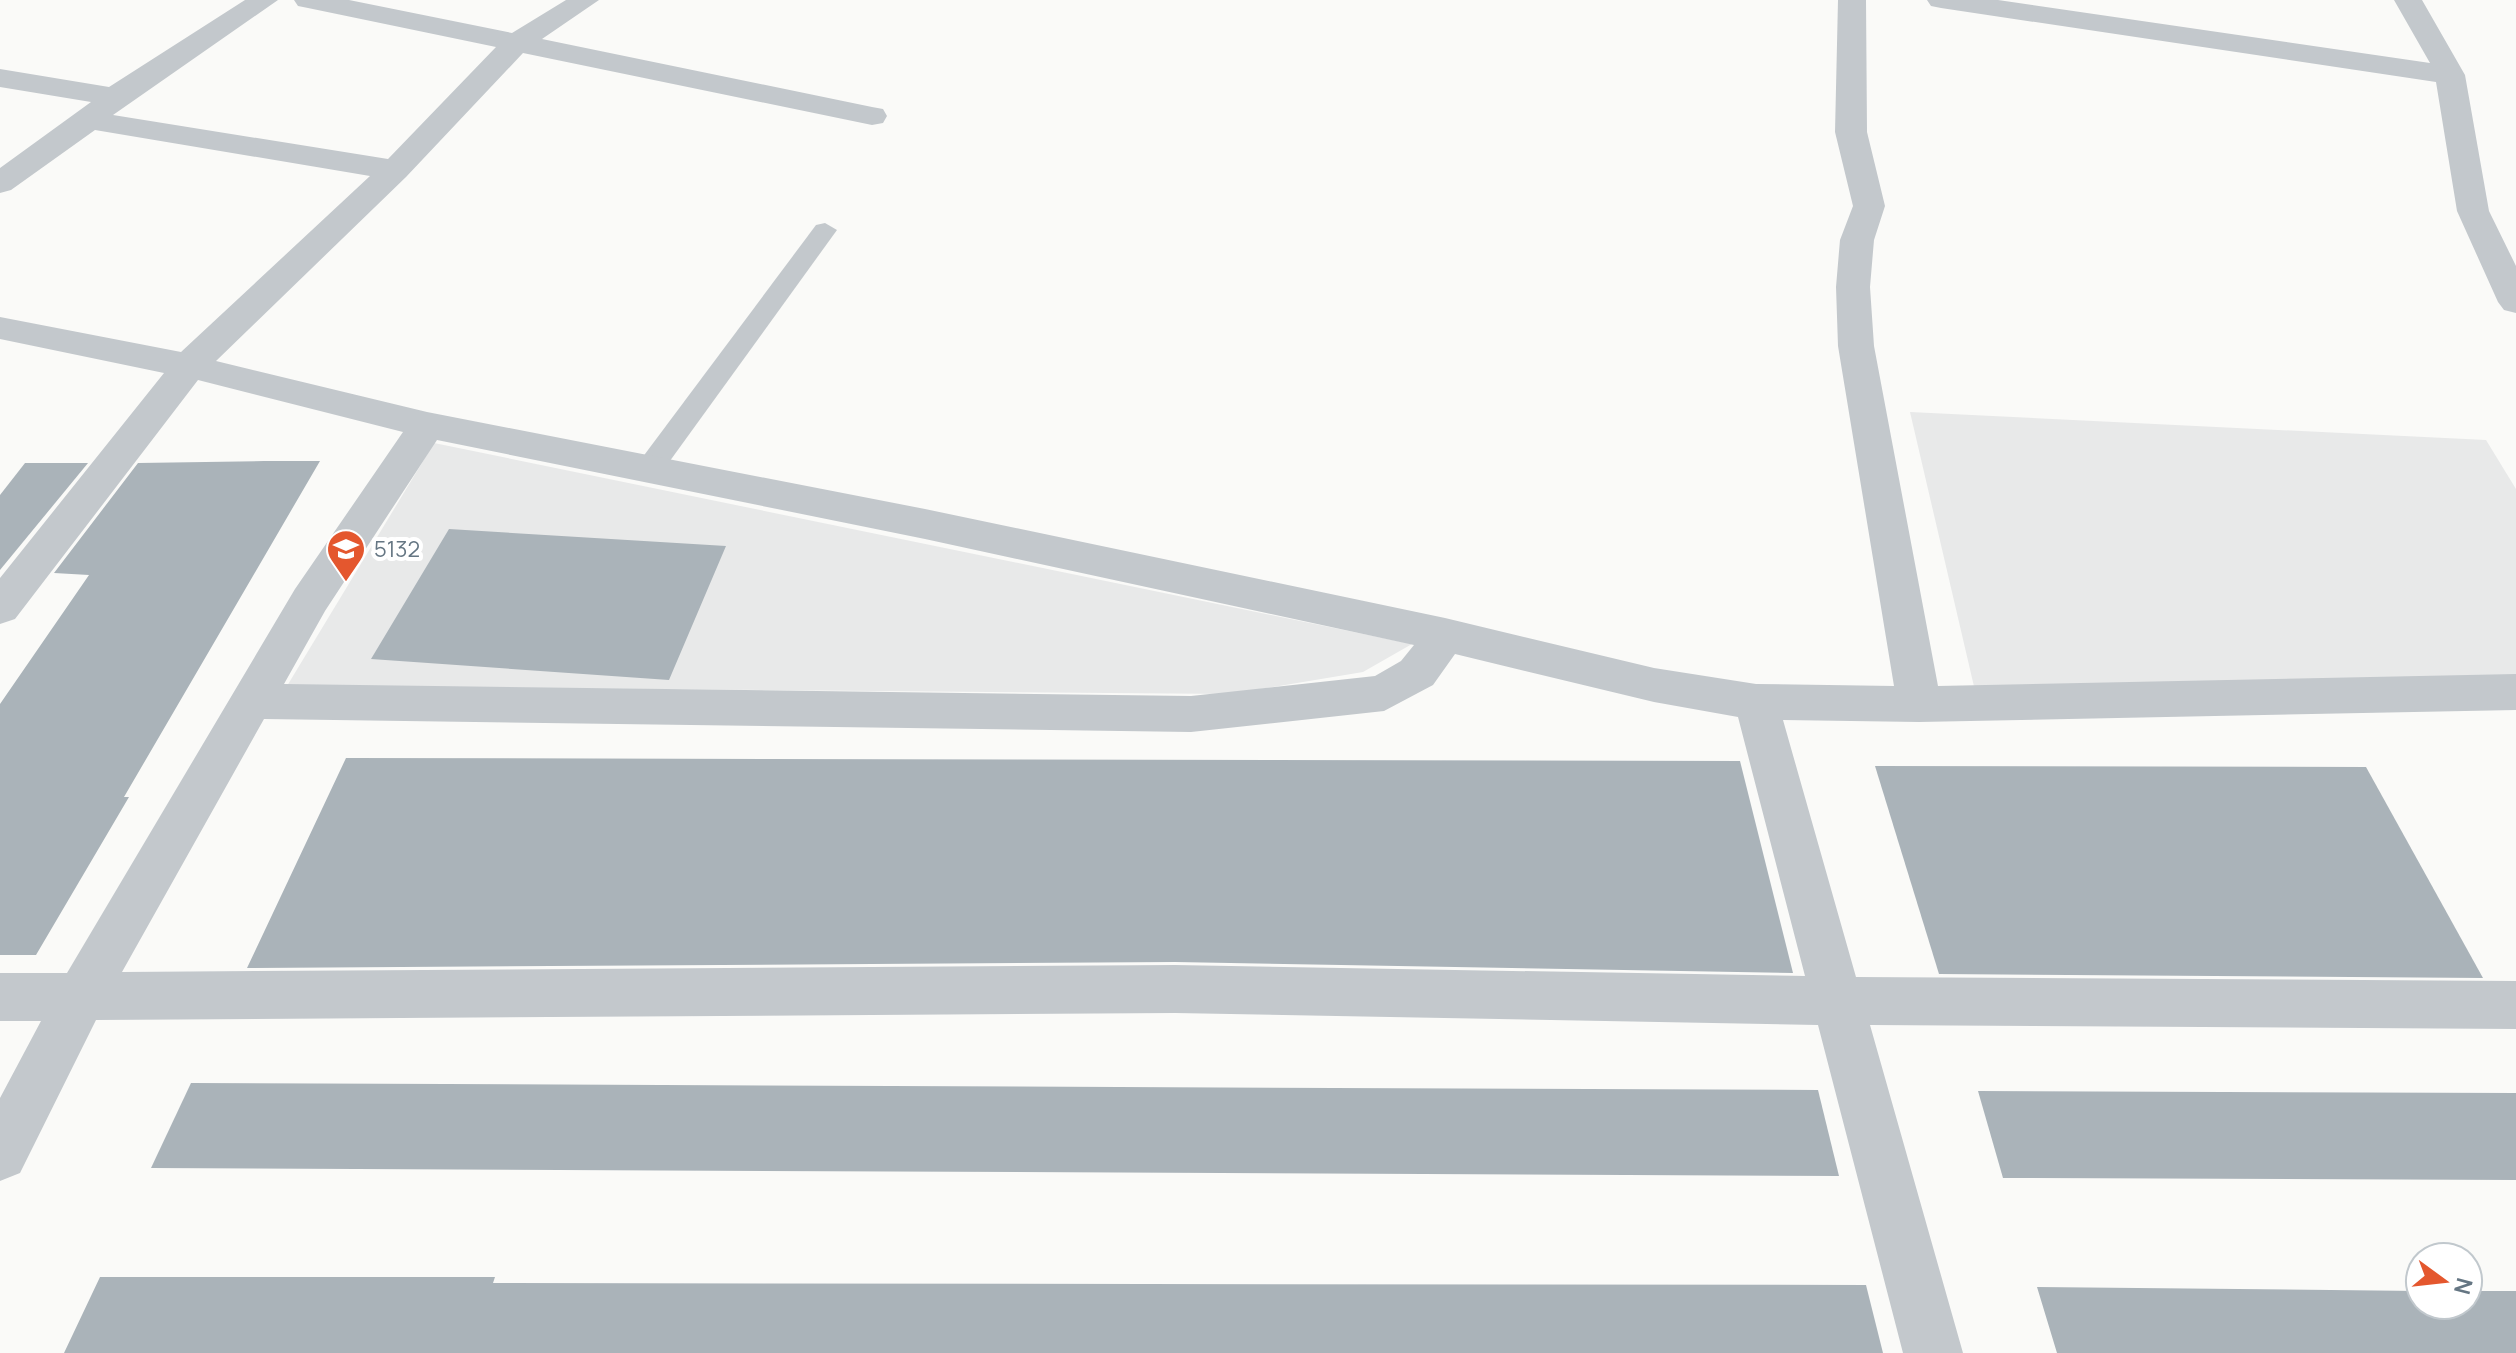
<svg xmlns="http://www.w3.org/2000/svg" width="2516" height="1353" font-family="Manrope,sans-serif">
<rect width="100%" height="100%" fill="#fafaf8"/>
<g fill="#e8e9e9">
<path d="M1910 412 2486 440 2516 489V683L1976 695Z"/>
<path d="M434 443 1412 644 1363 672 1230 694 287 686Z"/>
</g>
<g fill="#aab3b9">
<path d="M264 461H320L124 797H129L36 955H0V704L89 575 54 573 138 463Z"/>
<path d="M25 463H88L0 570V495Z"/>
<path d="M449 529 611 539 726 546 669 680 371 659Z"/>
<path d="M346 758 1740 761 1793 973 1175 962 247 968Z"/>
<path d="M1875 766 2366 767 2483 978 1939 974Z"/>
<path d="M191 1083 1818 1090 1839 1176 151 1168Z"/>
<path d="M1978 1091 2516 1093V1180L2003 1178Z"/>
<path d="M100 1277H495L493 1283 1866 1285 1883 1353H64Z"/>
<path d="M2037 1287 2420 1291V1305H2468V1291H2516V1353H2057Z"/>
</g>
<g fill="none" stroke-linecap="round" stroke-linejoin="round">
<path fill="#c3c8cc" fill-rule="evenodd" d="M825 223 837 230 659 476 649 479 639 476 635 469 639 462 816 225Z"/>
<g fill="#c3c8cc" fill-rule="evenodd">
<path d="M245 0H278L113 115 388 159 496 47 308 8 298 6 294 0H349L512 33 566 0H599L542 39 872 107 883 109 887 116 883 123 872 125 523 53 406 177 216 361 427 412 925 509 1445 618 1654 668 1756 684 1894 686 1838 346 1836 287 1840 240 1853 206 1835 132 1838 0H1866L1867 132 1885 206 1874 240 1870 287 1874 346 1938 686 2516 674V710L1919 722 1783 720 1856 977 2516 981V1029L1870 1025 1963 1353H1903L1818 1025 1175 1013 96 1020 20 1173 0 1181V1098L41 1021H0V973H67L295 589 403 432 198 380 15 619 0 624V578L164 373 0 339V317L181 352 370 176 95 130 11 190 0 193V168L91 102 0 87V69L109 87ZM437 440 925 539 1414 645 1401 661 1375 676 1191 696 284 684 325 611ZM1455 654 1654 702 1738 717 1805 976 1175 965 122 972 264 719 1191 732 1384 711 1433 685Z"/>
<path d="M1927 0H1998L2430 63 2394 0H2422L2465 75 2489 211 2516 266V313L2504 310 2498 302 2457 211 2436 82 1941 8 1931 6Z"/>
</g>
</g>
<defs>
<g id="school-pin" transform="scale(2)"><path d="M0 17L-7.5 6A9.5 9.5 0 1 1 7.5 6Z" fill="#e4572e" stroke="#fff"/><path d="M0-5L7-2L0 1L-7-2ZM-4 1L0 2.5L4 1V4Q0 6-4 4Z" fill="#fff"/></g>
</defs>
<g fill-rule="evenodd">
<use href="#school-pin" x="346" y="549"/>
</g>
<g text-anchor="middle" stroke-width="8" stroke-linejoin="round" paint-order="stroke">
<g font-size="22" fill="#657683" stroke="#fff" text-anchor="start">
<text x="374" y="557">5132</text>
</g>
</g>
<g transform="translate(2444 1281) rotate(105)"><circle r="38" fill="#ffffff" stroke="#c1c8cd" stroke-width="2"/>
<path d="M0-6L14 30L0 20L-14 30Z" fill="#e4572e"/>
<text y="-12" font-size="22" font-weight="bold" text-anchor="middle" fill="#657683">N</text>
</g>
</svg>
